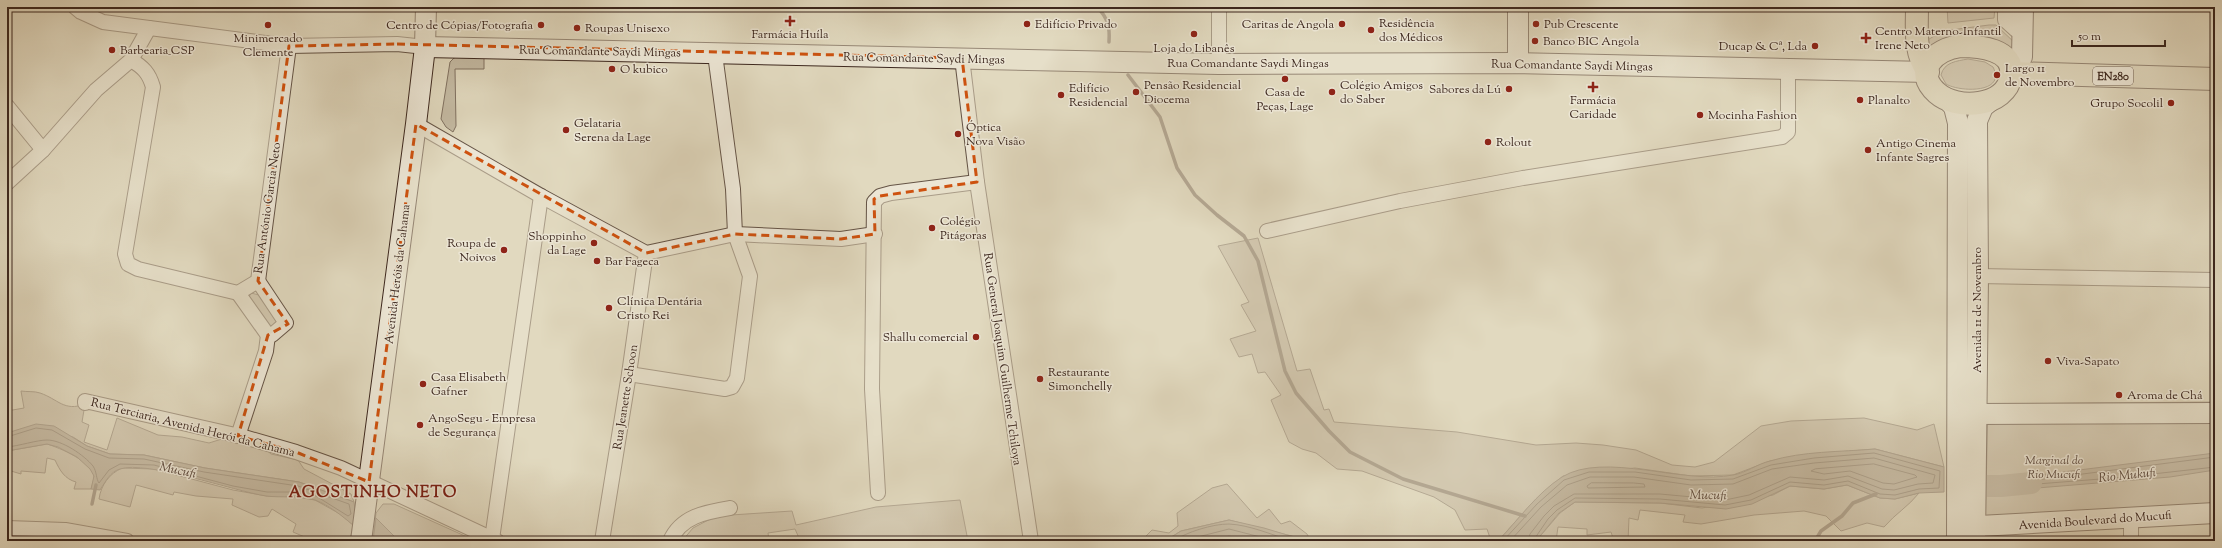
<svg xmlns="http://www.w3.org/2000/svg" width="2222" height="548" font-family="'Sorts Mill Goudy',serif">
<rect width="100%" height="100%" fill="#e1d9bf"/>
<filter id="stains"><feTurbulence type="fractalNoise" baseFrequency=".005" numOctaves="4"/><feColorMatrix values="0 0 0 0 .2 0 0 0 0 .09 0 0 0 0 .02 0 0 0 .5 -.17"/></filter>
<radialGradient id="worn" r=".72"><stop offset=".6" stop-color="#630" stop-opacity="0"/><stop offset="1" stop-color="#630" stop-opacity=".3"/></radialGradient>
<g fill="#c5bba4" stroke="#807161">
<path d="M1947 7H1995L1994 18 1948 23Z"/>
<path d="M1989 25H1996L2016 44V50L1931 48 1924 42 1943 31Z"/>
<path d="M460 56H484V69H455L456 126 453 132 446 127 441 119 450 62 454 58Z"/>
<path d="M1968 59 1985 62 1993 67C2007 94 1959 92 1946 84L1941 75C1944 62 1957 61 1968 59Z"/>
<path d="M1258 238 1297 371 1310 369 1324 410 1329 409 1334 422 1457 432 1536 445 1576 443 1603 445 1636 450 1672 465 1695 467 1714 462 1761 426 1791 421 1864 418 1917 430 1934 424 1944 467 1875 449 1813 454 1770 461 1733 475 1691 476 1635 468 1563 476 1534 501 1498 541H1491L1487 529 1465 530 1455 510 1434 497 1362 471 1337 469 1316 453 1302 449 1289 442 1271 400 1281 395 1265 372 1258 373 1252 354 1239 357 1230 339 1256 331 1241 305 1249 302 1218 246Z"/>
<path d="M251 293 259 295 276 319 277 323 271 327 267 326 249 297Z"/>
<path d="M21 391C27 392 35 391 40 393 58 399 64 412 85 404L82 422 89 425 84 442 107 450 117 418 158 435 182 437 209 443 225 438 263 447 271 454 298 460 304 469 351 494 354 502 299 482 205 468 144 455 110 454 87 446 73 437 18 431 7 433V411L24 408Z"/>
<path d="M2215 402V521L1985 535 1988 404Z"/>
<path d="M47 444C60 448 91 461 94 476 94 480 92 486 91 489H74L76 482C65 479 60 471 55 460L47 458 45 473 21 471V474L11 471 7 473V451Z"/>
<path d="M122 468 154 469 233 490 267 496H291L315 500 340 514 353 525 350 541H314L293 532 296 524 272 509 268 516 259 517 232 505 233 499 196 496 174 492 173 495 136 485 130 507 99 499C101 485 109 474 122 468Z"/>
<path d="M1227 484 1257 518 1269 509 1281 524 1290 521 1307 534 1311 541 1229 520 1181 531 1165 541H1141L1152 530 1169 533 1178 526 1177 513 1212 488Z"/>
<path d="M1847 485 1880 498 1895 499 1919 493C1909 506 1895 514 1884 527L1867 523 1841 531 1826 516 1804 511 1754 515 1701 524 1683 522 1685 515 1640 510 1638 520 1629 518 1628 541H1614L1611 532 1587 535V529L1558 527 1556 541H1536L1560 513 1575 502 1660 503 1702 508 1773 495 1790 486 1824 489Z"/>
<path d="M960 500 968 541H791L799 538 795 529 768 533 769 541H682L693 528 716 516 792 511 796 525 876 507Z"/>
<path d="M383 504H394L476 541H373L376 513Z"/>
</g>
<g fill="#a99c88" stroke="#7d6d5e">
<path d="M36 424 54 426 87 446 110 454 144 455 205 468 299 482 354 502 355 510 353 525C342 516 329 505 315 500 299 495 282 498 266 496 234 491 146 460 120 469 110 472 106 481 100 490L91 489 94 476 90 469 77 457 58 447 47 444 7 451V433Z"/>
<path d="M1875 449 1944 467V492L1919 493 1895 499 1880 498 1847 485 1824 489 1790 486 1752 504 1726 509 1660 503 1575 502 1559 513 1536 541H1498C1518 520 1537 493 1562 477 1604 451 1685 485 1733 475 1746 473 1757 464 1770 461 1803 451 1840 452 1875 449Z"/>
<path d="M2215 453V470L2170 477 2025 489 2000 493 1999 480Z"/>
<path d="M376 518 399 541H373Z"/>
<path d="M1229 520 1264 528 1307 541H1165L1181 531Z"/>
</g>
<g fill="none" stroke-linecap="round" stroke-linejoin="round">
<g stroke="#726253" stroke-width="1">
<path d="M7 437 36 428 52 430 85 449 109 458 144 459 204 472 298 486 349 504 351 514 348 516 316 496 292 492H267L233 486 154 465 120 464 109 470 99 483C96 479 97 472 93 466 84 455 62 440 47 440 37 440 19 446 7 447"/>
<path d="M2215 457 2036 480 2035 482 2037 484 2126 477 2215 467"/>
<path d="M1874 464 1915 475 1917 477 1894 484 1883 483 1850 471 1824 474 1811 471 1815 469Z"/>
<path d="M1634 483 1644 484 1645 487 1588 488 1587 486 1591 483Z"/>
<path d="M1173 541C1187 532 1212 524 1229 524 1250 525 1272 535 1292 541"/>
<path d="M1182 541 1229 529 1276 541"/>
<path d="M1203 541 1229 536 1254 541"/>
<path d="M1503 541 1537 504 1564 480 1589 472H1635L1691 480 1733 479 1771 465 1814 458 1874 453 1940 471 1939 488 1919 489 1895 495 1880 494 1848 481 1824 485 1790 482 1751 500 1725 505 1660 499 1575 498 1557 510 1548 519 1533 541"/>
<path d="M1510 541 1541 507 1567 485 1590 477H1634L1691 485 1733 484 1772 469 1814 463 1874 458 1935 475 1933 483 1918 484 1894 490 1882 489 1848 476 1824 480 1790 477 1749 495 1725 500 1660 494H1574L1554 506 1544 516 1530 534 1528 541"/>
</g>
<g stroke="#7d6d5e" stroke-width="3.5">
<path d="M1097 7C1108 18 1110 27 1109 42"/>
<path d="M1128 75 1160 117 1177 168 1195 195 1217 215 1244 236 1258 261 1285 371 1296 393 1329 431 1350 452 1403 479 1525 516"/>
<path d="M92 504 96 485"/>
<path d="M1815 541 1821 531 1842 516 1853 503 1876 494"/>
</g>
<path stroke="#a99c88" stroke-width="22" d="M1966 486H2001L2031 483"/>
<g stroke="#655446" stroke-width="16">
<g id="street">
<path d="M75 7 81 12 103 22 289 46 397 44 425 47"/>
<path d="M2005 7V20L2016 30V15"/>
<path d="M962 58 977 182 1031 541"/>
<path d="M131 60C143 67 149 73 153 87L125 254 128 264 138 269 238 293 258 281 289 46"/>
<path d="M1219 64V7"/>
<path d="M7 106 43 150"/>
<path d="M416 124 541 196 646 253 735 234 841 239 875 234"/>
<path d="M7 183 43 150 96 90 131 60 149 28"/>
<path d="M1267 231 1400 201 1523 178 1782 137 1788 132V70"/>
<path d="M1978 276 2215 280"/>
<path d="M238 293 265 331 268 335H272L286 323 258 281"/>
<path d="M629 374 725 389 732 387 737 378 750 276 735 234 733 189 715 54"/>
<path d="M85 403V401L244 437 296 452 341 468 497 541"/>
<path d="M238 436 266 351 268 335"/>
<path d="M878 493 872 389 874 202 880 196 891 193 977 182"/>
<path d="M7 528 65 530 127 541"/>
<path d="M492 539 541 196"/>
<path d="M602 541 629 374 646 253"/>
<path d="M670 541C681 516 706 512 730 508"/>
<path d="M2131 541V518"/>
</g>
</g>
<g stroke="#3c271e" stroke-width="22">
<g id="secondary">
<path d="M425 47 1219 64 1518 63 1928 72"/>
<path d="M1518 63V7"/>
<path d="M2011 73 2022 57 2023 7"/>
<path d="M1946 98 1954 107 1958 123 1957 541"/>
<path d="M1976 414 2215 413"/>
<path d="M1961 527 2215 513"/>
<path d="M361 541 416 124 425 47 426 7"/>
<path d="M1975 541 1978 276 1977 121 1983 107 1993 99"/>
</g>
</g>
<g stroke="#3c271e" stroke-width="24">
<g id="primary">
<path d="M1917 7C1917 30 1914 52 1928 72"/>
<path d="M1960 46C1979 46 2015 49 2011 76 2006 107 1957 111 1937 93 1912 71 1935 49 1960 46Z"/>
<path d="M2011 73 2215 79"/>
</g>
</g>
<use href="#street" stroke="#ece6d5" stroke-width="14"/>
<use href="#secondary" stroke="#ece6d5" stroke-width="20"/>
<use href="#primary" stroke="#e1d9bf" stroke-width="22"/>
</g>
<path d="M0 0H2222V548H0ZM397 44 962 58 977 182 880 196 874 199 875 234 841 239 735 234 646 253 416 124 369 482 296 452 238 436 268 335 288 324 258 281 289 46Z" fill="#e1d9bf" fill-opacity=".55" fill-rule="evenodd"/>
<path fill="none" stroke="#ce520f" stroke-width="3" stroke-dasharray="8 5" stroke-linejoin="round" d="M397 44 962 58 977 182 880 196 874 199 875 234 841 239 735 234 646 253 416 124 369 482 296 452 238 436 268 335 288 324 258 281 289 46Z"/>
<g fill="#8f2418" stroke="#ece6d5" stroke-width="1.5">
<path d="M788 15h4v4h4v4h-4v4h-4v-4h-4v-4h4z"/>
<circle cx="1027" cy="24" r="4"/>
<circle cx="1342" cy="24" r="4"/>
<circle cx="1536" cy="24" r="4"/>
<circle cx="268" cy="25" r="4"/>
<circle cx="541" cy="25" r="4"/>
<circle cx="577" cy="28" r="4"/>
<circle cx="1371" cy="30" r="4"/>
<circle cx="1194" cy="34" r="4"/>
<path d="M1864 32h4v4h4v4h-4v4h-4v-4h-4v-4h4z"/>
<circle cx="1535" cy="41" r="4"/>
<circle cx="1815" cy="46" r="4"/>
<circle cx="112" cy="50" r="4"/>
<circle cx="612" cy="69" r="4"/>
<circle cx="1997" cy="75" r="4"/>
<circle cx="1285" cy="79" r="4"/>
<path d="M1591 81h4v4h4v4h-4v4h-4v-4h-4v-4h4z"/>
<circle cx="1509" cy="89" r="4"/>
<circle cx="1136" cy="92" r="4"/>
<circle cx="1332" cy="92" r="4"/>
<circle cx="1061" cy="95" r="4"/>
<circle cx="1860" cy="100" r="4"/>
<circle cx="2171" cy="103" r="4"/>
<circle cx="1700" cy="115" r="4"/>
<circle cx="566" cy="130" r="4"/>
<circle cx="958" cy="134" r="4"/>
<circle cx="1488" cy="142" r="4"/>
<circle cx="1868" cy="150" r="4"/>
<circle cx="932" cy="228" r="4"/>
<circle cx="594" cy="243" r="4"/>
<circle cx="504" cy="250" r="4"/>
<circle cx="597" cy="261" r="4"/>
<circle cx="609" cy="308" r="4"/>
<circle cx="976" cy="337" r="4"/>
<circle cx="2048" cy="361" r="4"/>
<circle cx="1040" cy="379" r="4"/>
<circle cx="423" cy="384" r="4"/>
<circle cx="2119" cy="395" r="4"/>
<circle cx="420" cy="425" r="4"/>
</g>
<g text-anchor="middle" stroke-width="3" stroke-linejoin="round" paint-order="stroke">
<rect fill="#ece6d5" stroke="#716055" stroke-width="1" x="2093" y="67" width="40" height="18" rx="3"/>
<g font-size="11" font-weight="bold" fill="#3c271e">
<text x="2113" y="80">EN280</text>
</g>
<g font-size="12" fill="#3c271e" stroke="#ece6d5" text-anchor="start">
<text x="1379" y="27">Residência<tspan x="1379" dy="14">dos Médicos</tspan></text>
<text x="1035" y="28">Edifício Privado</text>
<text x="1334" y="28" text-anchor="end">Caritas de Angola</text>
<text x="1544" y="28">Pub Crescente</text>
<text x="533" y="29" text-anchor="end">Centro de Cópias/Fotografia</text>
<text x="585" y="32">Roupas Unisexo</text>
<text x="1875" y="35">Centro Materno-Infantil<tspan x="1875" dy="14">Irene Neto</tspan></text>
<text x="790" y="38" text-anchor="middle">Farmácia Huíla</text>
<text x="268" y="42" text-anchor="middle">Minimercado<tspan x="268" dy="14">Clemente</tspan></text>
<text x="1543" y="45">Banco BIC Angola</text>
<text x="1807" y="50" text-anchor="end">Ducap &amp; Cª, Lda</text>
<text x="1194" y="52" text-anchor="middle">Loja do Libanês</text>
<text x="120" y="54">Barbearia_CSP</text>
<text x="2005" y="72">Largo 11<tspan x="2005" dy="14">de Novembro</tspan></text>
<text x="620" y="73">O kubico</text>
<text x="1144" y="89">Pensão Residencial<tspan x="1144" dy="14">Diocema</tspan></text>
<text x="1340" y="89">Colégio Amigos<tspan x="1340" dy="14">do Saber</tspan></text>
<text x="1069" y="92">Edifício<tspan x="1069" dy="14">Residencial</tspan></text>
<text x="1501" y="93" text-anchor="end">Sabores da Lú</text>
<text x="1285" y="96" text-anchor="middle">Casa de<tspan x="1285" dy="14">Peças, Lage</tspan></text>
<text x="1593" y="104" text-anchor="middle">Farmácia<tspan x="1593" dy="14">Caridade</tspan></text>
<text x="1868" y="104">Planalto</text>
<text x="2163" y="107" text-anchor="end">Grupo Socolil</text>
<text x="1708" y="119">Mocinha Fashion</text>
<text x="574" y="127">Gelataria<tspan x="574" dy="14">Serena da Lage</tspan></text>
<text x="966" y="131">Óptica<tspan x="966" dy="14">Nova Visão</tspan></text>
<text x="1496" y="146">Rolout</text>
<text x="1876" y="147">Antigo Cinema<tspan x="1876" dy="14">Infante Sagres</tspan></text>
<text x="940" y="225">Colégio<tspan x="940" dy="14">Pitágoras</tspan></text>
<text x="586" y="240" text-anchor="end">Shoppinho<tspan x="586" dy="14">da Lage</tspan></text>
<text x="496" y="247" text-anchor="end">Roupa de<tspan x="496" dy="14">Noivos</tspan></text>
<text x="605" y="265">Bar Fageca</text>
<text x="617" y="305">Clínica Dentária<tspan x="617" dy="14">Cristo Rei</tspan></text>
<text x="968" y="341" text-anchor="end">Shallu comercial</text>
<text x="2056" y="365">Viva-Sapato</text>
<text x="1048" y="376">Restaurante<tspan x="1048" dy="14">Simonchelly</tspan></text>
<text x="431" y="381">Casa Elisabeth<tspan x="431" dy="14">Gafner</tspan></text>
<text x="2127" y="399">Aroma de Chá</text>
<text x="428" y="422">AngoSegu - Empresa<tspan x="428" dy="14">de Segurança</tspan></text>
</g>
<g font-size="12" fill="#3c271e" stroke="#ece6d5">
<text transform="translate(600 51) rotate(1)" y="4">Rua Comandante Saydi Mingas</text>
<text transform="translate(924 58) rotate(1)" y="4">Rua Comandante Saydi Mingas</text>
<text x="1248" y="67">Rua Comandante Saydi Mingas</text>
<text transform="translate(1572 65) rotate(1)" y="4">Rua Comandante Saydi Mingas</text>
<text transform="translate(267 208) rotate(-82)" y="4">Rua António Garcia Neto</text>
<text transform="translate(397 274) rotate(-83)" y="4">Avenida Heróis da Cahama</text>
<text transform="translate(1977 310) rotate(-90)" y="4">Avenida 11 de Novembro</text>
<text transform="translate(1003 359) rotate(82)" y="4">Rua General Joaquim Guilherme Tchiloya</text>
<text transform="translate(625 397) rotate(-81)" y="4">Rua Jeanette Schoon</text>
<text transform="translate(193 427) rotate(14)" y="4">Rua Terciaria, Avenida Herói da Cahama</text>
<text transform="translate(2095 520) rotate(-4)" y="4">Avenida Boulevard do Mucufi</text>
</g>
<g font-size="12" font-style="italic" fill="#5e4c40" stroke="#ece6d5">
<text x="2054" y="464">Marginal do<tspan x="2054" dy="14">Rio Mucufi</tspan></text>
</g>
<g font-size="13" font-style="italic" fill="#5d4a3e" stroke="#ece6d5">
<text transform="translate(178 469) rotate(12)" y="5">Mucufi</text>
<text transform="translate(2127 474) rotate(-6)" y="5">Rio Mukufi</text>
<text transform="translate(1708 494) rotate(1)" y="5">Mucufi</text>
</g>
<g font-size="16" font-weight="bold" letter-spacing="1" fill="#7a1f14" stroke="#ece6d5">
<text x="373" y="497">AGOSTINHO NETO</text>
</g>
</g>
<rect width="2222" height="548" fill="none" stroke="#e1d9bf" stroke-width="24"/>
<rect x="8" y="8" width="2206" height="532" fill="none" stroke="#3c271e" stroke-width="2"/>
<rect x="12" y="12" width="2198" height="524" fill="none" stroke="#3c271e"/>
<path d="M2072 40v6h93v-6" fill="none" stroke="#3c271e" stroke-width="2"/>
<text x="2078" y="40" font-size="12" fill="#3c271e" stroke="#ece6d5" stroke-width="3" paint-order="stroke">50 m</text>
<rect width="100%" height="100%" filter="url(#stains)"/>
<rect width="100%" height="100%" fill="url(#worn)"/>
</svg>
